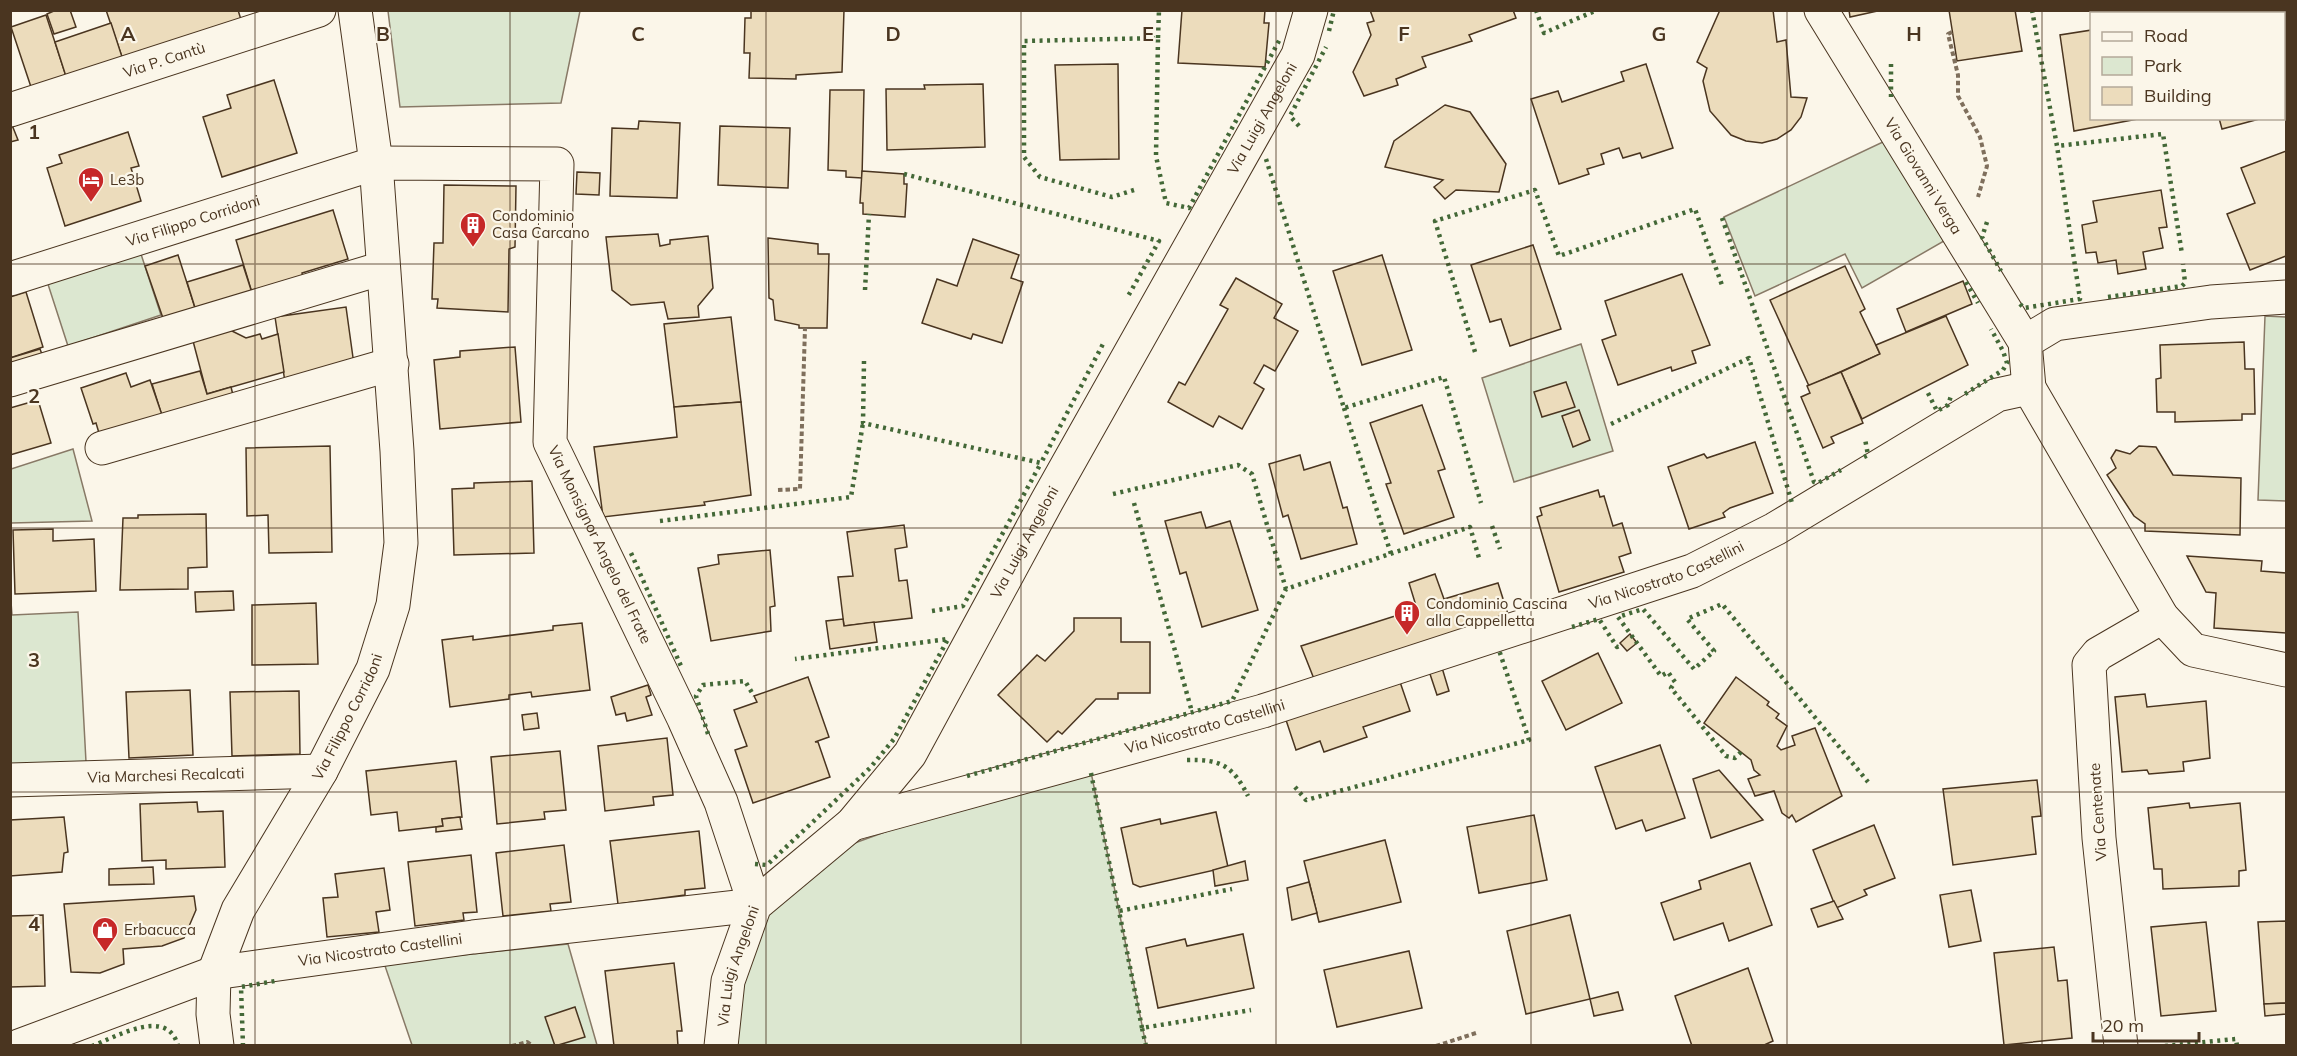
<svg xmlns="http://www.w3.org/2000/svg" width="2297" height="1056" font-family="Mulish,sans-serif">
<rect width="100%" height="100%" fill="#fbf6e9"/>
<g fill="#dce7d0" stroke="#887966" stroke-width="1.5">
<path d="M388 11H580L561 103 400 107Z"/>
<path d="M1885 141 1944 241 1862 288 1845 254 1755 296 1724 217Z"/>
<path d="M138 245 161 315 68 346 45 275Z"/>
<path d="M2265 316 2286 317V501L2258 500Z"/>
<path d="M1581 344 1613 451 1514 482 1482 378Z"/>
<path d="M73 449 92 521 11 523V469Z"/>
<path d="M10 589 12 615 78 612 86 762 11 765Z"/>
<path d="M1091 772 1146 1045 735 1046 743 955 757 925 841 848 937 813Z"/>
<path d="M568 944 597 1045H412L384 963Z"/>
</g>
<g fill="#ecdcbc" stroke="#4a3520" stroke-width="1.5">
<path d="M56 10H70L76 27 54 34 47 14Z"/>
<path d="M106 10H238L242 23 124 63Z"/>
<path d="M751 10H844L842 72 796 75V79L749 78 750 53H744L745 18H751Z"/>
<path d="M1182 10H1265L1264 23H1269L1265 67 1178 63Z"/>
<path d="M1370 10H1513L1516 18 1469 35 1472 41 1422 57 1426 67 1396 79 1398 85 1364 96 1353 72 1371 35 1367 23 1374 21Z"/>
<path d="M1720 10H1773L1777 42 1786 40 1791 97 1807 98 1801 117 1791 130 1777 139 1762 143 1746 141 1731 135 1710 111 1703 81 1707 68 1697 62Z"/>
<path d="M1849 10H1882L1850 17Z"/>
<path d="M1949 10H2015L2022 51 1957 61Z"/>
<path d="M46 15 68 82 33 93 11 27Z"/>
<path d="M111 23 124 63 69 86 55 42Z"/>
<path d="M2092 30V118H2143L2074 131 2060 35Z"/>
<path d="M1118 64 1119 159 1060 160 1055 65Z"/>
<path d="M1646 64 1673 148 1642 158 1640 153 1623 158 1619 148 1601 154 1604 164 1587 169 1589 174 1559 184 1531 99 1558 91 1562 102 1624 81 1621 72Z"/>
<path d="M2284 67 2286 79V113H2284Z"/>
<path d="M274 80 297 153 222 177 203 117 231 108 227 95Z"/>
<path d="M983 84 985 147 887 150 886 89H925L924 85Z"/>
<path d="M830 90H864L862 178 846 177V171L828 170Z"/>
<path d="M1445 105 1470 112 1506 164 1499 192 1456 190 1445 199 1434 187 1443 180 1385 167 1394 141Z"/>
<path d="M2219 118H2263L2222 129Z"/>
<path d="M10 120 18 140 10 142Z"/>
<path d="M639 121 680 123 677 198 610 196 612 128 638 129Z"/>
<path d="M720 126 790 128 788 188 718 185Z"/>
<path d="M128 132 139 166 131 168 141 201 65 226 47 168 62 163 59 155Z"/>
<path d="M2286 151V256L2250 270 2227 214 2255 203 2241 168Z"/>
<path d="M862 171 904 174V184H907L905 217 863 214V203H860Z"/>
<path d="M577 172 600 173 599 195 576 194Z"/>
<path d="M444 185 516 186 515 247 509 249 508 312 437 308 438 299H432L434 243H443Z"/>
<path d="M2161 190 2167 227 2159 228 2163 248 2143 252 2146 269 2118 274 2116 260 2098 263 2096 252 2086 253 2082 225 2097 222 2093 201Z"/>
<path d="M333 210 348 259 302 273 305 284 253 296 236 240Z"/>
<path d="M658 234 660 246 670 244V240L708 236 713 288 698 306 699 317 668 319 664 302 631 305 612 290 606 237Z"/>
<path d="M768 238 818 244V254H829L827 328H799V325L775 320 773 300 769 298Z"/>
<path d="M973 239 1019 255 1011 278 1023 282 1002 343 973 334 971 339 922 323 937 279 957 286Z"/>
<path d="M1533 245 1561 329 1510 346 1501 319 1490 322 1471 265Z"/>
<path d="M178 255 197 314 165 324 145 266Z"/>
<path d="M1382 255 1412 350 1362 365 1333 271Z"/>
<path d="M243 265 253 296 197 314 187 282Z"/>
<path d="M1845 266 1865 309 1860 312 1880 354 1809 386 1770 300Z"/>
<path d="M1682 274 1710 345 1692 351 1696 363 1672 371 1671 367 1618 385 1602 340 1616 335 1605 301Z"/>
<path d="M1236 278 1282 304 1274 318 1298 331 1275 371 1264 365 1254 383 1264 389 1242 429 1219 416 1213 427 1168 402 1179 382 1185 385 1228 309 1220 305Z"/>
<path d="M1963 281 1972 304 1906 332 1897 309Z"/>
<path d="M26 292 43 347 10 358V297Z"/>
<path d="M346 307 355 372 285 382 275 317Z"/>
<path d="M1946 316 1968 365 1862 419 1841 372 1880 354 1876 345Z"/>
<path d="M731 317 741 402 674 407 664 324Z"/>
<path d="M230 330 246 338 260 334 262 339 278 334 284 372 207 394 193 341Z"/>
<path d="M2244 342 2245 369H2254L2255 414H2242V420L2175 422V412H2157L2156 379 2161 378 2160 345Z"/>
<path d="M515 347 521 422 440 429 434 360 460 357V351Z"/>
<path d="M40 349 43 357 10 367V358Z"/>
<path d="M200 371 207 394 231 387 234 399 163 419 152 384Z"/>
<path d="M1841 372 1863 423 1831 437 1834 443 1823 448 1801 397 1810 393 1807 386Z"/>
<path d="M126 373 131 387 150 380 162 415 99 433 96 423 93 424 81 388Z"/>
<path d="M1566 382 1575 407 1542 417 1534 392Z"/>
<path d="M38 400 51 443 10 455V408Z"/>
<path d="M741 402 751 495 704 502 705 505 603 517 594 447 677 437 674 407Z"/>
<path d="M1422 405 1445 469 1438 471 1454 517 1404 534 1386 484 1391 483 1370 423Z"/>
<path d="M1579 410 1590 440 1573 447 1562 416Z"/>
<path d="M1755 442 1773 493 1730 508 1723 513 1725 517 1689 529 1668 467 1704 454 1707 458Z"/>
<path d="M330 446 332 552 269 553 268 515 247 516 246 448Z"/>
<path d="M2139 446 2156 447 2173 475 2241 478 2240 535 2145 531V524L2134 516 2107 475 2116 468 2111 458 2116 450 2130 454Z"/>
<path d="M1300 455 1304 470 1330 462 1343 508 1347 507 1357 544 1301 559 1288 515 1283 517 1269 464Z"/>
<path d="M532 481 534 553 454 555 452 489 474 488V483Z"/>
<path d="M1598 490 1600 497 1604 496 1613 526 1622 523 1631 553 1619 557 1624 572 1559 592 1537 517 1542 515 1540 508Z"/>
<path d="M1201 512 1206 528 1230 521 1258 610 1202 627 1186 572 1180 574 1165 521Z"/>
<path d="M206 514 207 567 188 568V589L120 590 123 518H138V515Z"/>
<path d="M904 525 907 547 895 549 899 581 907 580 912 618 844 626 838 577 853 576 847 532Z"/>
<path d="M53 529V541L94 539 96 591 15 594 13 530Z"/>
<path d="M770 550 775 606 770 607 771 631 711 641 698 568 719 564 718 555Z"/>
<path d="M2187 556 2262 561 2261 571 2286 573V633L2214 628 2216 593 2206 592Z"/>
<path d="M1435 574 1444 599 1498 583 1512 627 1318 689 1301 646 1417 609 1409 583Z"/>
<path d="M233 591 234 610 196 612 195 592Z"/>
<path d="M316 603 318 664 252 665V605Z"/>
<path d="M1074 618H1121V642H1150V693H1118V699H1096L1062 734 1058 731 1047 742 998 695 1037 655 1045 661 1074 631Z"/>
<path d="M843 619 844 626 874 622 877 642 830 649 826 621Z"/>
<path d="M582 623 590 690 532 697 531 692 509 695V699L450 707 442 640 473 636V640L553 630V626Z"/>
<path d="M1630 634 1637 643 1627 651 1620 643Z"/>
<path d="M1598 653 1622 703 1566 730 1542 681Z"/>
<path d="M1440 661 1449 691 1437 695 1427 665Z"/>
<path d="M808 677 829 737 815 742H818L830 777 753 803 735 750 747 746 734 710 757 702 754 696Z"/>
<path d="M1736 677 1769 702 1767 705 1779 714 1776 718 1787 726 1777 746 1781 750 1795 745 1792 736 1815 728 1842 796 1796 822 1792 815 1789 818 1782 813 1774 791 1755 796 1748 779 1760 775 1754 770 1751 760 1704 723Z"/>
<path d="M1399 679 1410 711 1363 727 1367 737 1324 752 1320 741 1296 750 1285 717Z"/>
<path d="M648 685 651 695 646 697 652 715 627 721 625 713 616 715 611 697Z"/>
<path d="M190 690 193 755 129 758 126 692Z"/>
<path d="M299 691 300 754 232 756 230 692Z"/>
<path d="M2145 694 2147 707 2206 701 2210 758 2183 762 2184 771 2149 774 2147 770 2122 772 2115 697Z"/>
<path d="M537 713 539 728 524 730 522 715Z"/>
<path d="M667 738 673 795 653 797 654 805 605 811 598 746Z"/>
<path d="M1660 745 1685 818 1646 831 1642 820 1616 829 1595 767Z"/>
<path d="M560 751 566 810 544 812 545 819 497 824 491 757Z"/>
<path d="M456 761 462 817 442 819 443 826 399 831 397 812 371 815 366 771Z"/>
<path d="M1719 770 1763 820 1711 838 1693 779Z"/>
<path d="M2037 780 2041 816 2032 817 2036 854 1953 865 1943 789Z"/>
<path d="M197 802 198 812 223 811 225 867 166 869V860L142 861 140 804Z"/>
<path d="M2189 803 2190 808 2240 803 2246 870 2239 871V886L2163 889 2162 869H2154L2148 808Z"/>
<path d="M1216 812 1228 867 1140 887 1133 884 1121 828 1160 819 1161 824Z"/>
<path d="M1534 815 1547 880 1479 893 1467 827Z"/>
<path d="M64 817 68 852 64 853 62 872 10 876V820Z"/>
<path d="M460 817 462 829 436 832V827L443 826 442 819Z"/>
<path d="M1874 825 1895 878 1864 890 1867 895 1836 908 1813 850Z"/>
<path d="M699 831 705 888 685 890V895L618 904 610 841Z"/>
<path d="M1385 840 1401 902 1319 922 1304 861Z"/>
<path d="M564 845 571 902 550 904 551 911 503 916 496 853Z"/>
<path d="M471 855 477 912 463 913 464 920 415 926 408 862Z"/>
<path d="M1245 861 1248 880 1215 886 1213 870Z"/>
<path d="M1750 863 1772 925 1729 941 1723 923 1674 940 1661 903 1701 889 1699 881Z"/>
<path d="M153 867 154 884 109 885V869Z"/>
<path d="M384 868 390 910 376 912 379 932 327 937 323 898 338 897 335 874Z"/>
<path d="M1309 882 1317 913 1292 920 1287 888Z"/>
<path d="M1971 890 1981 941 1949 947 1940 895Z"/>
<path d="M194 896 196 910 184 938 162 946 123 949 124 964 100 973 71 972 64 904Z"/>
<path d="M1834 901 1843 919 1818 927 1811 909Z"/>
<path d="M43 915 45 986 10 987V916Z"/>
<path d="M1570 915 1590 999 1526 1014 1507 931Z"/>
<path d="M2286 921V1003L2264 1004 2258 922Z"/>
<path d="M2206 922 2216 1011 2161 1016 2151 927Z"/>
<path d="M1243 934 1254 988 1158 1008 1146 948 1185 939 1187 946Z"/>
<path d="M2054 947 2058 981 2067 980 2072 1038 2004 1045 1994 953Z"/>
<path d="M1409 951 1422 1008 1337 1027 1324 970Z"/>
<path d="M674 963 682 1031H677L678 1046H614L605 971Z"/>
<path d="M1748 968 1773 1041 1762 1046H1692L1675 996Z"/>
<path d="M1618 992 1623 1010 1594 1016 1590 999Z"/>
<path d="M2286 1003V1014L2265 1016 2264 1004Z"/>
<path d="M575 1007 585 1037 555 1046 545 1017Z"/>
</g>
<g fill="none" stroke-linecap="round" stroke-linejoin="round">
<g stroke="#4a3520" stroke-width="35">
<g id="minor">
<path id="s1" d="M1821 10 2025 342 2029 388"/>
<path id="s2" d="M10 110 319 10"/>
<path id="s3" d="M10 279 376 163 557 164 550 442 684 719 721 802 755 905"/>
<path d="M2025 342 2055 324 2211 302 2286 297"/>
<path d="M10 380 383 268"/>
<path d="M102 448 392 364"/>
<path id="s4" d="M10 780 321 771"/>
<path id="s5" d="M852 824 1263 711 1692 571 1775 529 1997 395 2029 388 2162 617 2193 650 2286 670"/>
<path id="s6" d="M19 1046 214 973 473 937 755 905"/>
<path id="s7" d="M217 1046 213 1014 214 973 238 910 321 771 373 669 393 605 401 543 397 451 376 163 355 10"/>
<path id="s8" d="M721 1046 728 981 755 905 852 824 910 754 1047 501 1298 55 1311 10"/>
<path d="M2121 1046 2099 838 2089 665 2098 654 2162 617"/>
</g>
</g>
<g stroke="#7f6f5c" stroke-width="4" stroke-dasharray="4.5 3" stroke-linecap="butt">
<path d="M1952 32 1948 34 1958 75V96L1980 137 1987 166 1978 197"/>
<path d="M778 490 800 489 805 328"/>
<path d="M512 1046 527 1042 533 1046"/>
<path d="M1436 1046 1476 1033"/>
</g>
<use href="#minor" stroke="#fbf6e9" stroke-width="33"/>
<g stroke="#436837" stroke-width="4.5" stroke-dasharray="3 4.5" stroke-linecap="butt">
<path d="M1536 10 1544 33 1597 10"/>
<path d="M2032 10 2057 146 2163 134 2182 254"/>
<path d="M2142 10V14"/>
<path d="M1329 31 1334 10"/>
<path d="M1158 38 1159 10"/>
<path d="M1891 97V63"/>
<path d="M1299 126 1290 116 1326 47"/>
<path d="M1266 159 1344 408 1444 377 1481 503"/>
<path d="M904 174 1159 241 1127 298"/>
<path d="M1134 190 1112 197 1040 177 1024 157V41L1158 38 1156 156 1166 203 1189 208 1280 39"/>
<path d="M1722 218 1814 482 1818 483 1841 470"/>
<path d="M1987 222 1982 237 2001 271"/>
<path d="M1966 282 1978 303"/>
<path d="M865 290 869 214"/>
<path d="M2108 297 2182 286 2185 283 2183 264"/>
<path d="M2020 304 2024 308 2080 299 2057 146"/>
<path d="M1475 352 1435 221 1535 190 1559 256 1695 209 1723 288"/>
<path d="M864 361 863 423 1041 463 1104 342"/>
<path d="M1928 393 1937 411 1948 405 1951 396"/>
<path d="M1965 394 2003 370 2007 363 2003 351 1991 329"/>
<path d="M1344 408 1391 554"/>
<path d="M1611 424 1749 358 1792 503"/>
<path d="M1864 457 1868 455 1865 439"/>
<path d="M1113 494 1238 465 1252 474 1286 589"/>
<path d="M1134 503 1192 712"/>
<path d="M660 521 851 497 863 423"/>
<path d="M1492 526 1500 549"/>
<path d="M631 553 681 666"/>
<path d="M932 611 963 606 1041 463"/>
<path d="M1572 627 1599 619 1617 647 1622 645"/>
<path d="M708 734 696 696 703 685 745 681 754 696"/>
<path d="M1741 752 1735 758 1726 756 1671 688 1675 682 1668 672 1661 676 1618 617 1643 609 1694 669 1714 651 1687 619 1722 604 1868 782"/>
<path d="M1187 760C1221 759 1233 766 1248 796"/>
<path d="M1091 773 1119 911"/>
<path d="M967 776 1232 701 1286 589 1470 527 1479 558"/>
<path d="M1295 787 1306 800 1529 740 1499 650"/>
<path d="M755 864 767 865 870 768 894 739 948 639 795 659"/>
<path d="M1142 1028 1119 911 1232 889"/>
<path d="M1458 1045V1046"/>
<path d="M92 1046C116 1037 168 1006 178 1046"/>
<path d="M243 1046 241 987 275 981"/>
<path d="M1146 1046 1142 1028 1251 1010"/>
<path d="M2165 1046 2236 1039 2237 1046"/>
</g>
</g>
<path fill="none" stroke="#4a3520" stroke-width="1.5" stroke-opacity="0.55" d="M255 10V1046M510 10V1046M766 10V1046M1021 10V1046M1276 10V1046M1531 10V1046M1787 10V1046M2042 10V1046M10 264H2286M10 528H2286M10 792H2286"/>
<defs>
<g id="hotel-pin" transform="scale(1.35)"><path d="M0 17L-7.5 6A9.5 9.5 0 1 1 7.5 6Z" fill="#c62828" stroke="#fbf6e9"/><path d="M-6-4.5h1.5V1H6V5H4.5V3h-9V5H-6ZM-4 0a1.8 1.8 0 1 1 3.6 0ZM.5 0V-2.5h3Q6-2.5 6 0Z" fill="#fff"/></g>
<g id="building-pin" transform="scale(1.35)"><path d="M0 17L-7.5 6A9.5 9.5 0 1 1 7.5 6Z" fill="#c62828" stroke="#fbf6e9"/><path d="M-4-6H4V6H1V3H-1V6H-4ZM-2.5-4.3h1.7v1.8h-1.7ZM.8-4.3h1.7v1.8H.8ZM-2.5-1h1.7V.8h-1.7ZM.8-1h1.7V.8H.8Z" fill="#fff"/></g>
<g id="shop-pin" transform="scale(1.35)"><path d="M0 17L-7.5 6A9.5 9.5 0 1 1 7.5 6Z" fill="#c62828" stroke="#fbf6e9"/><path d="M-5-2.5h2.3a2.7 3.5 0 0 1 5.4 0H5L5.5 6h-11ZM-1.5-2.5h3a1.5 2.3 0 0 0-3 0Z" fill="#fff"/></g>
</defs>
<g fill-rule="evenodd">
<use href="#hotel-pin" x="91" y="180"/>
<use href="#building-pin" x="473" y="225"/>
<use href="#building-pin" x="1407" y="613"/>
<use href="#shop-pin" x="105" y="930"/>
</g>
<g text-anchor="middle" stroke-width="4.5" stroke-linejoin="round" paint-order="stroke">
<g font-size="15" fill="#4a3520" stroke="#fbf6e9">
<text dy="5" stroke="none"><textPath href="#s2" startOffset="162">Via P. Cantù</textPath></text>
<text dy="5" stroke="none"><textPath href="#s8" startOffset="1090">Via Luigi Angeloni</textPath></text>
<text dy="5" stroke="none"><textPath href="#s1" startOffset="195">Via Giovanni Verga</textPath></text>
<text dy="5" stroke="none"><textPath href="#s3" startOffset="192">Via Filippo Corridoni</textPath></text>
<text dy="5" stroke="none"><textPath href="#s8" startOffset="604">Via Luigi Angeloni</textPath></text>
<text dy="5" stroke="none"><textPath href="#s3" startOffset="957">Via Monsignor Angelo del Frate</textPath></text>
<text dy="5" stroke="none"><textPath href="#s5" startOffset="852">Via Nicostrato Castellini</textPath></text>
<text dy="5" stroke="none"><textPath href="#s7" startOffset="363">Via Filippo Corridoni</textPath></text>
<text dy="5" stroke="none"><textPath href="#s5" startOffset="366">Via Nicostrato Castellini</textPath></text>
<text dy="5" stroke="none"><textPath href="#s4" startOffset="156">Via Marchesi Recalcati</textPath></text>
<text transform="translate(2098 812) rotate(-94)" y="5">Via Centenate</text>
<text dy="5" stroke="none"><textPath href="#s6" startOffset="376">Via Nicostrato Castellini</textPath></text>
<text dy="5" stroke="none"><textPath href="#s8" startOffset="82">Via Luigi Angeloni</textPath></text>
</g>
<g font-size="15" fill="#4a3520" stroke="#fbf6e9" text-anchor="start">
<text x="110" y="185">Le3b</text>
<text x="492" y="221">Condominio<tspan x="492" dy="17">Casa Carcano</tspan></text>
<text x="1426" y="609">Condominio Cascina<tspan x="1426" dy="17">alla Cappelletta</tspan></text>
<text x="124" y="935">Erbacucca</text>
</g>
</g>
<g font-size="20" text-anchor="middle" font-weight="bold" fill="#4a3520" stroke="#fbf6e9" stroke-width="4.5" stroke-linejoin="round" paint-order="stroke">
<text x="128" y="41">A</text>
<text x="383" y="41">B</text>
<text x="638" y="41">C</text>
<text x="893" y="41">D</text>
<text x="1148" y="41">E</text>
<text x="1404" y="41">F</text>
<text x="1659" y="41">G</text>
<text x="1914" y="41">H</text>
<text x="34" y="139">1</text>
<text x="34" y="403">2</text>
<text x="34" y="667">3</text>
<text x="34" y="931">4</text>
</g>
<rect width="2297" height="1056" fill="none" stroke="#4a3520" stroke-width="24"/>
<rect x="2090" y="12" width="195" height="108" fill="#fbf6e9" stroke="#b4a999" stroke-width="1.5"/>
<rect x="2102" y="32" width="30" height="9" fill="#fbf6e9" stroke="#b4a999" stroke-width="1.5"/>
<text x="2144" y="42" font-size="18" fill="#4a3520">Road</text>
<rect x="2102" y="57" width="30" height="18" fill="#dce7d0" stroke="#b4a999" stroke-width="1.5"/>
<text x="2144" y="72" font-size="18" fill="#4a3520">Park</text>
<rect x="2102" y="87" width="30" height="18" fill="#ecdcbc" stroke="#b4a999" stroke-width="1.5"/>
<text x="2144" y="102" font-size="18" fill="#4a3520">Building</text>
<path d="M2093 1032v9h106v-9" fill="none" stroke="#4a3520" stroke-width="3"/>
<text x="2102" y="1032" font-size="18" fill="#4a3520" stroke="#fbf6e9" stroke-width="4.5" paint-order="stroke">20 m</text>
</svg>
